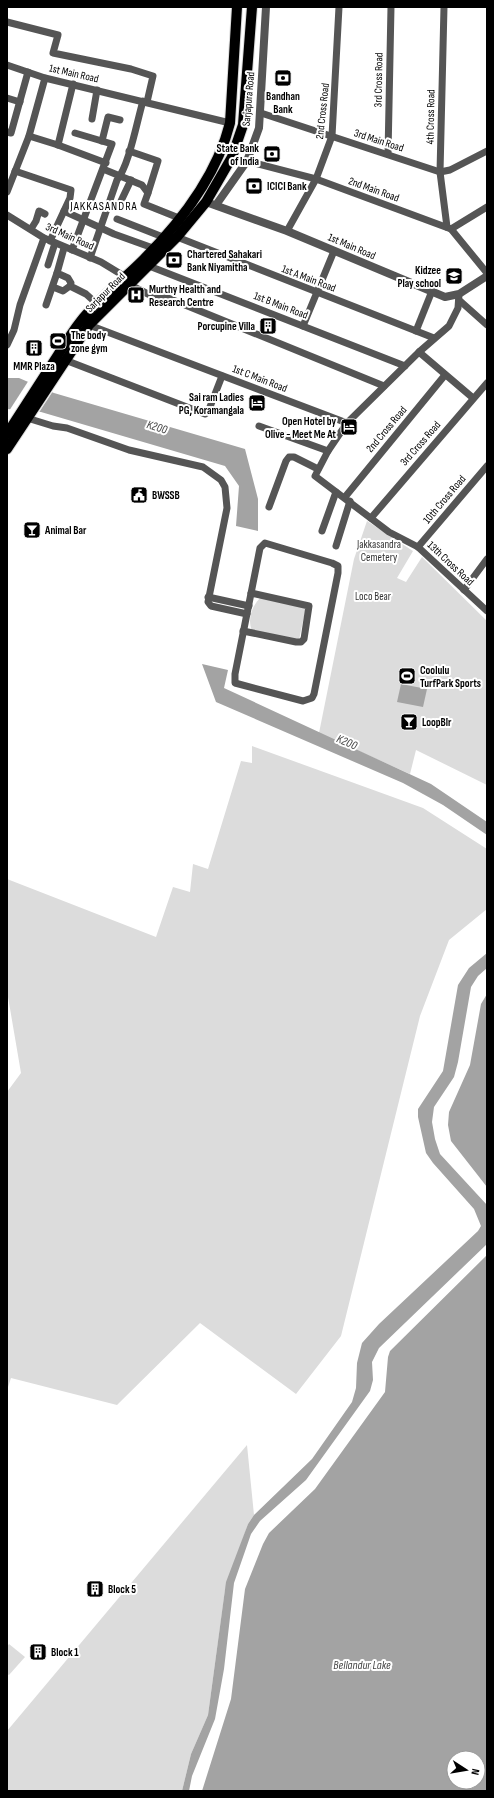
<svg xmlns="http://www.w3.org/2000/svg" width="494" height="1798" font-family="'Sofia Sans Condensed',sans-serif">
<rect width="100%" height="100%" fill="#fff"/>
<g fill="#dcdcdc">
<path d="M367 521 413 551 397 578 406 582 422 557 487 621V785L416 750 410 774 319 733 354 559Z"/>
<path d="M261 597 306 607 299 640 252 631C247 618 252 606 261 597Z"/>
<path d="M252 746 423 808 487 849V909L449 940 420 1016 341 1336 296 1394 200 1323 117 1405 11 1378 7 1390V1092L21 1073 7 991V879L156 937 173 887 190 892 193 864 208 869 241 761 252 763Z"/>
<path d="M247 1445 254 1515 248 1524 225 1590 208 1715 191 1754 182 1791H7V1731Z"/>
<path d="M9 1644 25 1657 9 1675 7 1674V1647Z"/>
</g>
<g fill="#a3a3a3" fill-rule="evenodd">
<path d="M7 378H19L54 393 245 449 258 499V531L236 526 239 486 225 466 41 412 7 409Z"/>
<path d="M202 664 228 670 224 688 431 784 487 822V835L443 805 403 783 216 702Z"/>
<path d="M401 684 427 689 423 707 397 702Z"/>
<path d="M487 953V968L478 976 471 987 458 1062 454 1077 434 1107 432 1122 435 1139 440 1154 487 1205V1244L379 1348 372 1362 373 1380 370 1391 306 1480 260 1521 251 1534 234 1583 224 1669 215 1719 192 1776 189 1791H182L191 1754 208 1715 226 1582 248 1524 254 1515 312 1459 352 1402 356 1388 357 1363 362 1343 379 1324 478 1231 481 1226 474 1209 433 1163 426 1153 418 1117V1109L443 1071 458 985 469 968Z"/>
<path d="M487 994V1187L451 1141 448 1125 449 1112 470 1065 481 1004Z"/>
<path d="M487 1255V1791H202L231 1699 245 1589 263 1544 269 1533 315 1489 385 1392 388 1357 390 1351ZM454 1758H478V1782H454Z"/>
</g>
<path fill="#fff" d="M29 380 53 391 38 414 9 411Z"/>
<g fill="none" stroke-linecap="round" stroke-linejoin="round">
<g stroke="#dbdbdb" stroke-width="12">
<g id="primary">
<path d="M7 434C24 408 41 381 58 355 65 344 72 332 80 322 98 299 122 281 143 260 180 223 217 175 230 123L237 7"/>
<path d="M7 449 89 325 177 237 206 202 232 157 243 125 252 7"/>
</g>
</g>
<g stroke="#555" stroke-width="7">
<path d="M444 7 440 172 447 227"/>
<path d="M7 22 58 35 53 53 131 69 153 76 147 102"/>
<path d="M7 65 45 78 230 123"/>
<path d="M7 98 20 102"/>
<path d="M261 113 440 172 450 170 487 151"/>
<path d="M92 119 97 90"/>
<path d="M7 132 11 133 28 72"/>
<path d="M29 136 58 145 106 163"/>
<path d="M102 141 108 117 120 120"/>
<path d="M58 145 73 84"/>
<path d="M129 151 158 161 148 193"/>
<path d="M388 154 391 7"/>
<path d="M247 161 316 179 451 229 487 207"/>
<path d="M103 169 142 185 148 193 144 204 179 218"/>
<path d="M15 171 71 190 70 198 50 241"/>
<path d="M7 192 29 136 45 78"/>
<path d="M121 201 131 180"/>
<path d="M64 211 114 234 153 248"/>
<path d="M7 215 44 238 101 262 124 276"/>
<path d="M117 219 163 237"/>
<path d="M31 229 36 221 39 211 45 214"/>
<path d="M451 229 487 273"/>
<path d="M287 231 316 179 332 136 339 7"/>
<path d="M177 237 434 338"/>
<path d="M64 248 57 273 68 278 71 283 70 286 86 294 97 304"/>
<path d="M72 250 112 144 75 133"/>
<path d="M90 258 117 180C129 166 137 121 143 101"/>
<path d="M48 265 55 243"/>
<path d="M149 266 405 366"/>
<path d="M130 285 156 298H168L384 386"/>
<path d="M53 287 63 291 70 286"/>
<path d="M459 294 458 308 449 326 419 352 347 423 328 451 315 476 389 532 418 547 487 611"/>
<path d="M459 300 487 325"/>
<path d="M46 305 57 273"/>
<path d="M89 325 347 423"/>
<path d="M303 326 334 251"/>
<path d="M416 331 432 291"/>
<path d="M7 345 14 330 20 305 44 238"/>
<path d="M419 352 473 398"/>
<path d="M65 360 205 414 208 412 222 376"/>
<path d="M27 418 53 426 67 428 129 450 203 467 221 480 225 487 227 508 208 602 211 606 247 614"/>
<path d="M259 426 328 451"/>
<path d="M345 497 445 375"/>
<path d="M269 507 286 461 289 457H294L318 469"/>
<path d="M371 518 487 383"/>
<path d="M322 531 336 492"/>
<path d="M265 543 332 563 338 566V573L314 694 312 698 303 701 235 683V674L260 548Z"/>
<path d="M336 546 350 501"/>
<path d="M418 547 487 466"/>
<path d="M464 590 487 559"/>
<path d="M208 597 249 606"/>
<path d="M243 631 296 642H301L304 639 309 606 251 593"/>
</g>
<g stroke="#555" stroke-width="8">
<path d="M206 202 287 231 445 297 459 294 487 276"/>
<path d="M216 205 247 161 259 128 266 7"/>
</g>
<use href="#primary" stroke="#000" stroke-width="10"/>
</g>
<defs>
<g id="bank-square" transform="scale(0.9)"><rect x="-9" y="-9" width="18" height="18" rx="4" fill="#000" stroke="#fff"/><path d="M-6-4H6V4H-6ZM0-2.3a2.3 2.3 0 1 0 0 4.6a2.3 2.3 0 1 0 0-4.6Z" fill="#fff"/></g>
<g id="school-square" transform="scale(0.9)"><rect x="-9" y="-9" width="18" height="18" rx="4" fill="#000" stroke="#fff"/><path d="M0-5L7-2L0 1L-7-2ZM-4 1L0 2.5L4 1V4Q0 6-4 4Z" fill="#fff"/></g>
<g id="hospital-square" transform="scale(0.9)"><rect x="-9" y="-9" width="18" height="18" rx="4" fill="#000" stroke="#fff"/><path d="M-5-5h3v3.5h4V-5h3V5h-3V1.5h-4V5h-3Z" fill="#fff"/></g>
<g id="building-square" transform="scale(0.9)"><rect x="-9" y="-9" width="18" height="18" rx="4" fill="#000" stroke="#fff"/><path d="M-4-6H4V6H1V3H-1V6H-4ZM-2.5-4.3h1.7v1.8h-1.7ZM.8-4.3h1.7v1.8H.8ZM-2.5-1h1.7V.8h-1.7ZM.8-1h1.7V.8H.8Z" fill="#fff"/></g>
<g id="stadium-square" transform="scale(0.9)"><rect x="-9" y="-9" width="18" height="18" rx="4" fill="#000" stroke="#fff"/><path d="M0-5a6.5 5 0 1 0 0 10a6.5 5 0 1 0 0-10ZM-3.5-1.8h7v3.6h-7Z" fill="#fff"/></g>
<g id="hotel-square" transform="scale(0.9)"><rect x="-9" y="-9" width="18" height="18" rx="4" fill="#000" stroke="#fff"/><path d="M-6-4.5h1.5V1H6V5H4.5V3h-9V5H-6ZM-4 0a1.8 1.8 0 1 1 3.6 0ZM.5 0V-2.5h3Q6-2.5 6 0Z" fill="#fff"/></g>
<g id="civic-square" transform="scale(0.9)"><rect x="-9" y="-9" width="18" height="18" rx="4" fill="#000" stroke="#fff"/><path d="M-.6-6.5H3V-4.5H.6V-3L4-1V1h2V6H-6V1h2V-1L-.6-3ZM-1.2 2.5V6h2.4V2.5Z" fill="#fff"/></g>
<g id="bar-square" transform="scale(0.9)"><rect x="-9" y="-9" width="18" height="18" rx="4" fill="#000" stroke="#fff"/><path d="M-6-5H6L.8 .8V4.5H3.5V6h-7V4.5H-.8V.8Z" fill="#fff"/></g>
</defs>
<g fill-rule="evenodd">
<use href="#bank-square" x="283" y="78"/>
<use href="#bank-square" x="272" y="154"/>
<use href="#bank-square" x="254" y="186"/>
<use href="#bank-square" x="174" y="260"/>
<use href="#school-square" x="454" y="276"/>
<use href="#hospital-square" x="136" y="295"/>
<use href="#building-square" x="268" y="326"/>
<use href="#stadium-square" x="58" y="341"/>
<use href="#building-square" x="34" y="348"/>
<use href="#hotel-square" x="257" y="403"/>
<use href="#hotel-square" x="349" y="427"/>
<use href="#civic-square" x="139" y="495"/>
<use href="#bar-square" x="32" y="530"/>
<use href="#stadium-square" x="407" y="676"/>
<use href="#bar-square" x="409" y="722"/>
<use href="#building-square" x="95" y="1589"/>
<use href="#building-square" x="38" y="1652"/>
</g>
<g text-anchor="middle" stroke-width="4" stroke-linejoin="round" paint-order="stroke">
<g font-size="11" fill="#000" stroke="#fff">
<text transform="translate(74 73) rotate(13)" y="4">1st Main Road</text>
<text transform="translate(378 80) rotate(-89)" y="4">3rd Cross Road</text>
<text transform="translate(248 99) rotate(-85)" y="4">Sarjapura Road</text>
<text transform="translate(322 111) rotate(-84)" y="4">2nd Cross Road</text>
<text transform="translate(430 117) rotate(-89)" y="4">4th Cross Road</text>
<text transform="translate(379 140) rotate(18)" y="4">3rd Main Road</text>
<text transform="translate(374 189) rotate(20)" y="4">2nd Main Road</text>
<text transform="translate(70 236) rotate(24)" y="4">3rd Main Road</text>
<text transform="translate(352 246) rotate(23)" y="4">1st Main Road</text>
<text transform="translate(309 278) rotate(21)" y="4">1st A Main Road</text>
<text transform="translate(105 292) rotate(-45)" y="4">Sarjapur Road</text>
<text transform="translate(281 305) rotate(21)" y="4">1st B Main Road</text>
<text transform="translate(260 378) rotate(21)" y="4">1st C Main Road</text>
<text transform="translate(386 429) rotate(-50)" y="4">2nd Cross Road</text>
<text transform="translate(420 443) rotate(-49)" y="4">3rd Cross Road</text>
<text transform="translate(444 499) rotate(-50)" y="4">10th Cross Road</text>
<text transform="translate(451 563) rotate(43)" y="4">13th Cross Road</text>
</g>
<g font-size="11" font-weight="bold" fill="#000" stroke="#fff" text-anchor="start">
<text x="283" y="100" text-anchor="middle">Bandhan<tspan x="283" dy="13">Bank</tspan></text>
<text x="259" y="152" text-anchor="end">State Bank<tspan x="259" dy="13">of India</tspan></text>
<text x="267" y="190">ICICI Bank</text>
<text x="187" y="258">Chartered Sahakari<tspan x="187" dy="13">Bank Niyamitha</tspan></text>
<text x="441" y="274" text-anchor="end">Kidzee<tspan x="441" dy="13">Play school</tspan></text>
<text x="149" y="293">Murthy Health and<tspan x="149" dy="13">Research Centre</tspan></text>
<text x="255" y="330" text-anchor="end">Porcupine Villa</text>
<text x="71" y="339">The body<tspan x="71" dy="13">zone gym</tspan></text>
<text x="34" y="370" text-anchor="middle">MMR Plaza</text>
<text x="244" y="401" text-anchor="end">Sai ram Ladies<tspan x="244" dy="13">PG, Koramangala</tspan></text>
<text x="336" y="425" text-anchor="end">Open Hotel by<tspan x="336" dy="13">Olive - Meet Me At</tspan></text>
<text x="152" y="499">BWSSB</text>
<text x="45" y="534">Animal Bar</text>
<text x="420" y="674">Coolulu<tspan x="420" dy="13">TurfPark Sports</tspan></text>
<text x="422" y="726">LoopBlr</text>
<text x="108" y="1593">Block 5</text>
<text x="51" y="1656">Block 1</text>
</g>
<g font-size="11" fill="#333" stroke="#fff">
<text x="379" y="548">Jakkasandra<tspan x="379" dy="13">Cemetery</tspan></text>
<text x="373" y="600">Loco Bear</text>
</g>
<g font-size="12" letter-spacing="1" fill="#000" stroke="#fff">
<text x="104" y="210">JAKKASANDRA</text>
</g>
<g font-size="12" font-style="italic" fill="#444" stroke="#fff">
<text transform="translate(157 427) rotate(17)" y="4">K200</text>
<text transform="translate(347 742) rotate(23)" y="4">K200</text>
<text x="362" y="1669">Bellandur Lake</text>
</g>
</g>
<rect width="494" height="1798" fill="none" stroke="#000000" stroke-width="16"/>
<g transform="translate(466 1770) rotate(102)"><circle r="19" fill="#ffffff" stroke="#999999"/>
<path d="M0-3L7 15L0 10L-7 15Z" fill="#000000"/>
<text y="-6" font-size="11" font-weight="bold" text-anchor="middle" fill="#000000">N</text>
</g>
</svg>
